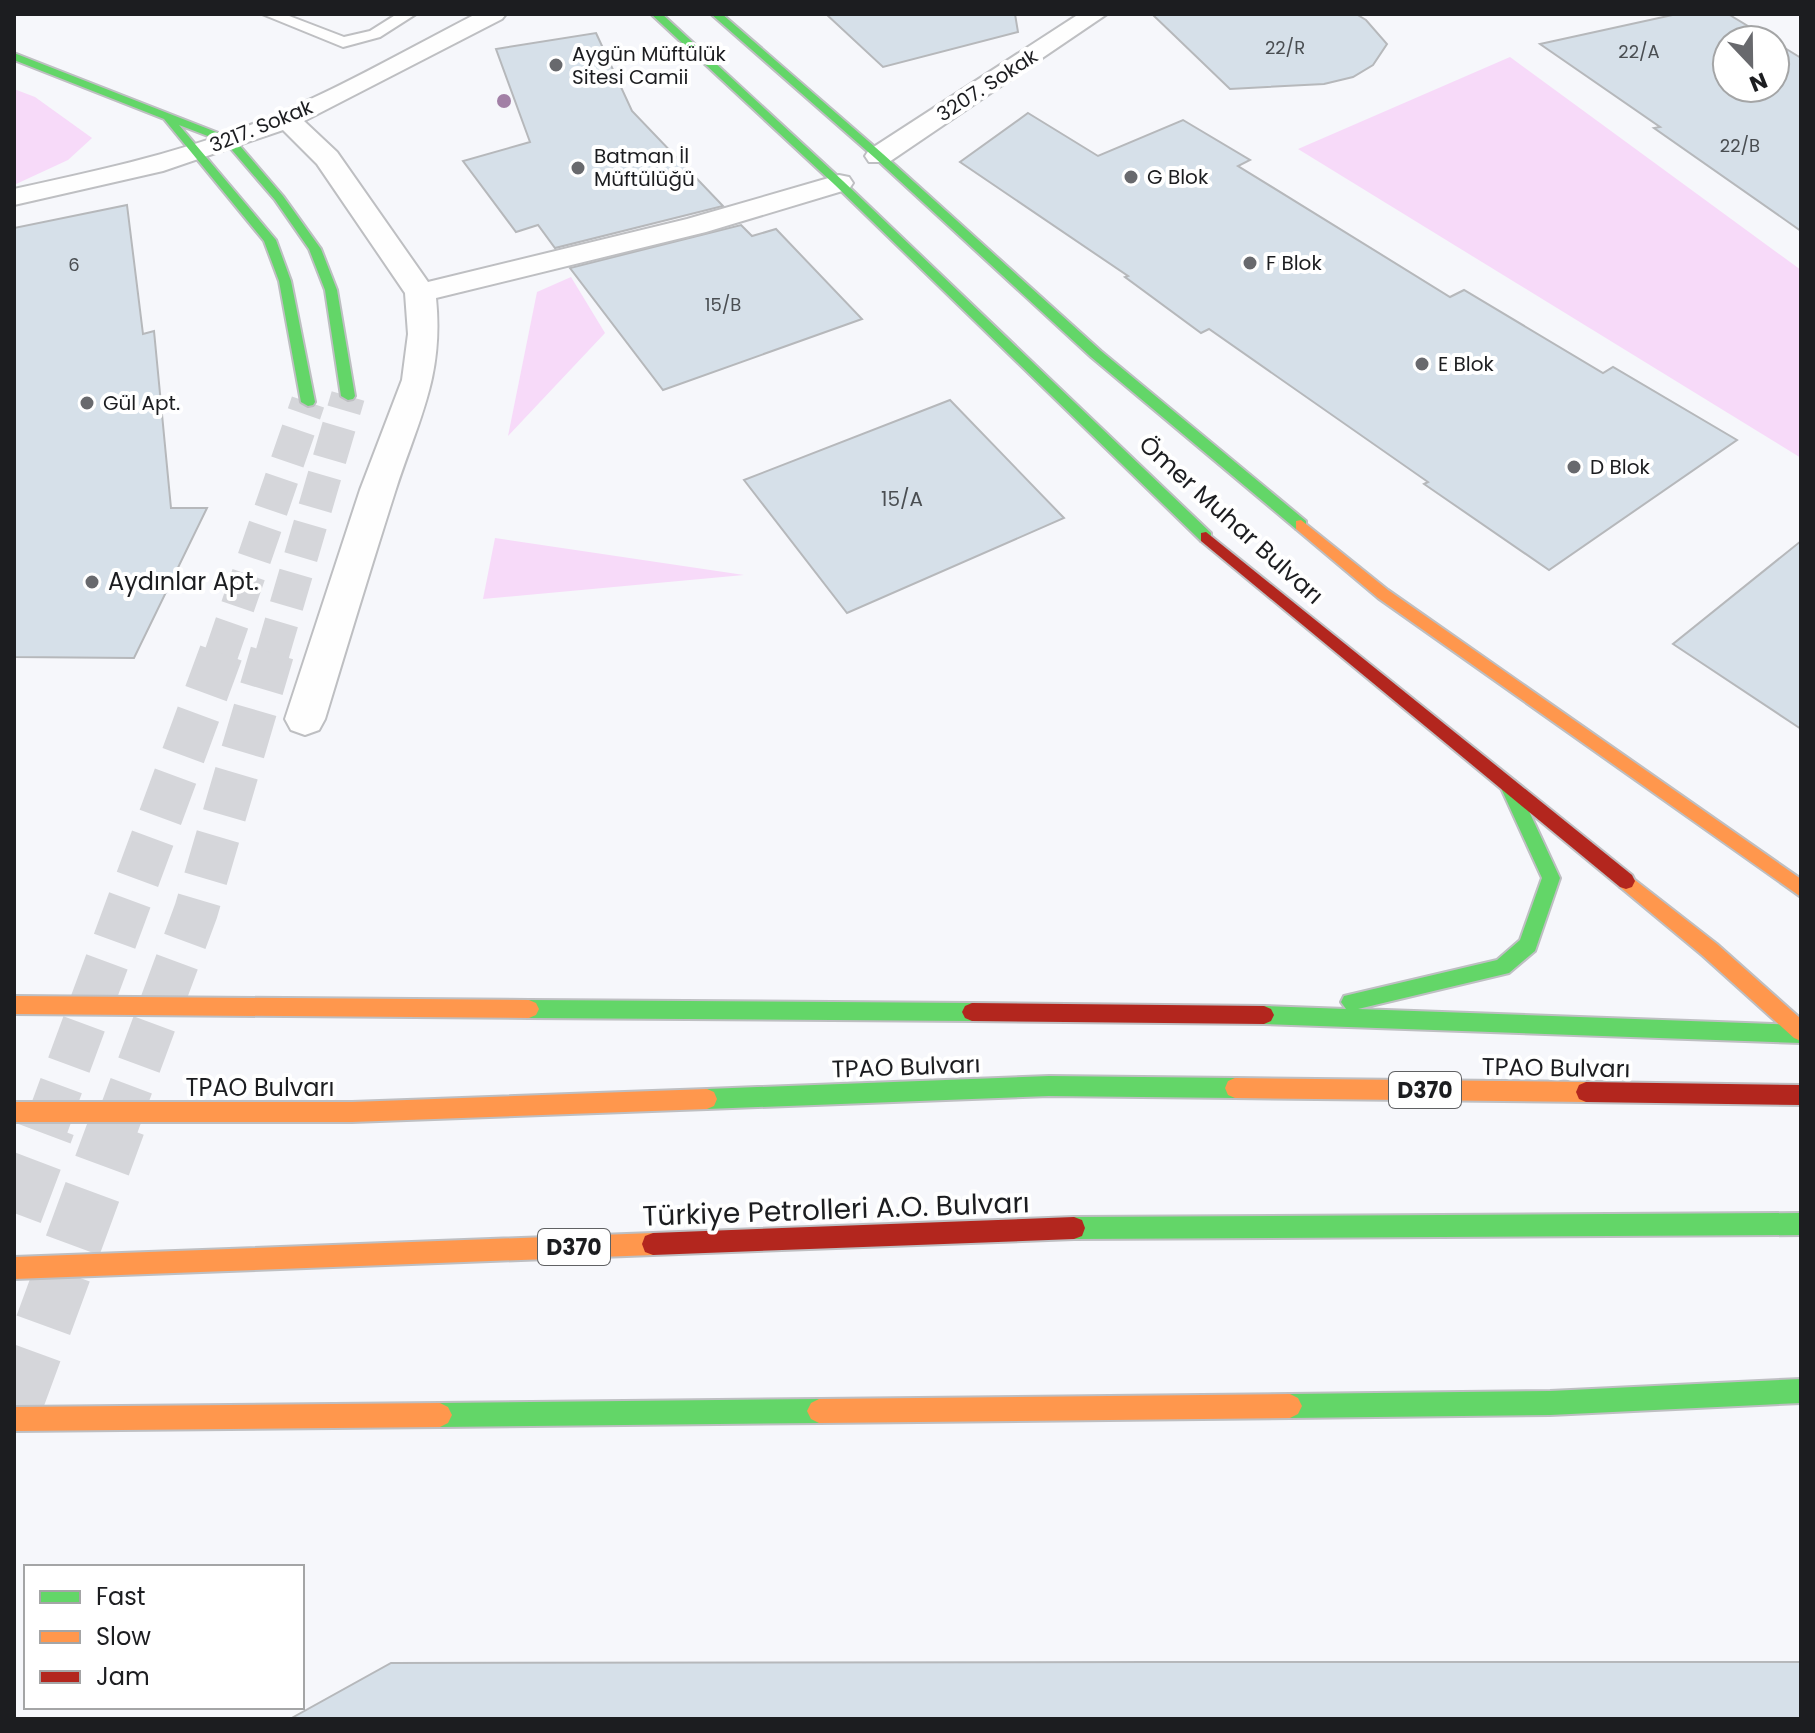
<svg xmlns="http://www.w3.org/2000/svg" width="1815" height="1733" font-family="Poppins,sans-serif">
<rect width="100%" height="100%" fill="#f6f7fb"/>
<g fill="#f7daf9">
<path d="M1510 57 1801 270V458L1298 149Z"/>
<path d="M14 89 35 97 92 138 68 160 14 185Z"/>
<path d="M571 277 605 333 508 436 537 292Z"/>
<path d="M495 538 744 575 483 599Z"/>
</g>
<g fill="#d6e0e9" stroke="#b6b8bb" stroke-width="2">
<path d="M826 14H1015L1018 32 883 67Z"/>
<path d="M1152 14H1356L1366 20 1387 44 1373 65 1353 77 1324 84 1230 89Z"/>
<path d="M1677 14H1728L1771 40H1727V88H1775V42L1801 58V231L1654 128 1660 127 1540 44Z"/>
<path d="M596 33 632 111 723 206 555 248 538 225 516 232 463 161 530 142 496 49Z"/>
<path d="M1028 113 1098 156 1183 120 1250 160 1238 166 1450 297 1464 290 1603 373 1613 367 1737 440 1549 570 1424 484 1428 482 1209 329 1201 333 1125 277 1128 276 960 162Z"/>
<path d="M127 205 143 334 154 331 171 508H207L134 658 14 657V228Z"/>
<path d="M741 225 752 236 776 229 862 319 663 390 570 268Z"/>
<path d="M950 400 1064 518 847 613 744 480Z"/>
<path d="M1801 541V729L1673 644Z"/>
<path d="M1154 1662H1801V1719H290L391 1663Z"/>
</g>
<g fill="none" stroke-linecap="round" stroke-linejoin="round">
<g stroke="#d5d6da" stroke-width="34" stroke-dasharray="34 17" stroke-linecap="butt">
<path d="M221 655 308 402"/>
<path d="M272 655 348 396"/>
</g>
<g stroke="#d5d6da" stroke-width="44" stroke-dasharray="44 22" stroke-linecap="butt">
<path d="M46 1127 221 653"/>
<path d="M116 1127 196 911 272 653"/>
</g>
<g stroke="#d5d6da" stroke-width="57" stroke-dasharray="57 28" stroke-linecap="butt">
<path d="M14 1213 47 1125"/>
<path d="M14 1405 117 1125"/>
</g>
<g stroke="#bebfc2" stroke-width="4">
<path id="lane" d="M262 14H284L344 37 370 31 397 14H416L380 37 343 47Z"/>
</g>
<g stroke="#bebfc2" stroke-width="4">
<g id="street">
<path d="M476 14H506L502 19 304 121 337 152 428 282 687 219 839 175 849 177 853 183 849 189 706 232 436 298C444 377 418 420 395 492 371 567 348 643 325 719L319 730 305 735 291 730 285 719 360 490 402 380 408 334 405 293 317 164 283 130 163 171 14 205V189C92 172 170 155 245 127 325 97 400 53 476 14Z"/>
<path d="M1079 14H1107L889 162H869L865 156 869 150Z"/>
</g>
</g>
<g stroke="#bebfc2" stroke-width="4">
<g id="fast">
<path d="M651 14H662L843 181 1211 533V541H1201L835 185Z"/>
<path d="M711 14H722L883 154 1101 351 1306 521V529H1296L1091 357 875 158Z"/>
<path d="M14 53 234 139 283 196 321 249 337 290 355 396 353 399 348 400 341 396 325 290 309 249 275 200 226 143 179 125 276 240 291 281 315 402 313 405 308 406 301 402 279 281 264 241 164 119 14 60Z"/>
<path d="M1509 779 1515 781 1560 878 1535 951 1509 973 1358 1009 1801 1025V1043L1264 1024 1257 1021 1254 1015 1257 1009 1264 1006 1346 1009 1341 1002 1344 996 1497 960 1520 940 1542 878 1500 786 1503 781Z"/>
<path d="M529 1000 972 1003 979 1006 982 1012 979 1018 972 1021 529 1018 522 1015 519 1009 522 1003Z"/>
<path d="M1049 1076 1235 1078 1242 1081 1245 1088 1242 1095 1235 1098 1049 1096 707 1109 700 1106 697 1099 700 1092 707 1089Z"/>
<path d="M1801 1213V1235L1074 1239 1066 1236 1063 1228 1066 1220 1074 1217Z"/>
<path d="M1801 1379V1403L1550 1415 1290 1418 1282 1414 1278 1406 1282 1398 1290 1394 1550 1391Z"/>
<path d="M819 1399 827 1403 831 1411 827 1419 819 1423 440 1427 432 1423 428 1415 432 1407 440 1403Z"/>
</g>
</g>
<g stroke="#bebfc2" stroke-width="4">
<g id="slow">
<path d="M1301 520 1388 590 1801 879V897L1378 598 1296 529V521Z"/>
<path d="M1626 873 1717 944 1801 1019V1041L1794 1038 1703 956 1620 887 1617 881 1620 875Z"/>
<path d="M14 996 529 1000 536 1003 539 1009 536 1015 529 1018 14 1014Z"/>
<path d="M1235 1078 1586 1082 1593 1085 1596 1092 1593 1099 1586 1102 1235 1098 1228 1095 1225 1088 1228 1081Z"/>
<path d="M707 1089 714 1092 717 1099 714 1106 707 1109 352 1122H14V1102H352Z"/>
<path d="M653 1233 661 1236 664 1244 661 1252 653 1255 14 1279V1257Z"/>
<path d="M1290 1394 1298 1398 1302 1406 1298 1414 1290 1418 819 1423 811 1419 807 1411 811 1403 819 1399Z"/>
<path d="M440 1403 448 1407 452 1415 448 1423 440 1427 14 1431V1407Z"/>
</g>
</g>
<g stroke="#bebfc2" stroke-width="4">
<g id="jam">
<path d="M1206 532 1632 875 1635 881 1632 887 1626 889 1620 887 1201 541V533Z"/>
<path d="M972 1003 1264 1006 1271 1009 1274 1015 1271 1021 1264 1024 972 1021 965 1018 962 1012 965 1006Z"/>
<path d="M1586 1082 1801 1085V1105L1586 1102 1579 1099 1576 1092 1579 1085Z"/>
<path d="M1074 1217 1082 1220 1085 1228 1082 1236 1074 1239 653 1255 645 1252 642 1244 645 1236 653 1233Z"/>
</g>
</g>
<use href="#lane" fill="#fefefe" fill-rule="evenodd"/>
<use href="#street" fill="#fefefe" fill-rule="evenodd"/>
<use href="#fast" fill="#63d668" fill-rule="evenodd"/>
<use href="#slow" fill="#ff974d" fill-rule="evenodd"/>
<use href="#jam" fill="#b3261e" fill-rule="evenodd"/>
</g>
<circle fill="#a280a6" cx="504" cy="101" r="7"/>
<g fill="#68696d" stroke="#fff" stroke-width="3">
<circle cx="556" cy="65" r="8"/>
<circle cx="578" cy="168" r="8"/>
<circle cx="1131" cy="177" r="8"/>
<circle cx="1250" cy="263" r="8"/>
<circle cx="1422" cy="364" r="8"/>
<circle cx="87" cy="403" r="8"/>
<circle cx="1574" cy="467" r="8"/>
<circle cx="92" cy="582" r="8"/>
</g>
<g text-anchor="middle" stroke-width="8" stroke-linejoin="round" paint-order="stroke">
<g font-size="18" fill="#4a4e52">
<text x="1285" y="54">22/R</text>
<text x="1639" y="58">22/A</text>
<text x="1740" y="152">22/B</text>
<text x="74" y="271">6</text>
<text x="723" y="311">15/B</text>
</g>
<g font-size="20" fill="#1c1d20" stroke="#fff" text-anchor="start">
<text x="572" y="61">Aygün Müftülük<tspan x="572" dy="23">Sitesi Camii</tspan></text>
<text x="594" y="163">Batman İl<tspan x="594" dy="23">Müftülüğü</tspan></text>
<text x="1147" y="184">G Blok</text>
<text x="1266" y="270">F Blok</text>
<text x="1438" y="371">E Blok</text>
<text x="103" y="410">Gül Apt.</text>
<text x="1590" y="474">D Blok</text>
</g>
<g font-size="20" fill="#1c1d20" stroke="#fff">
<text transform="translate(987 85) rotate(-33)" y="7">3207. Sokak</text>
<text transform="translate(261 126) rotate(-22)" y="7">3217. Sokak</text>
</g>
<g font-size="20" fill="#4a4e52">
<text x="902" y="506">15/A</text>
</g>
<g fill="#fff" stroke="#606163" stroke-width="2">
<rect x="1389" y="1072" width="72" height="36" rx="6"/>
<rect x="538" y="1229" width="72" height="36" rx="6"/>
</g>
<g font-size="22" font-weight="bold" fill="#1c1d20">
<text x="1425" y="1098">D370</text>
<text x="574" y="1255">D370</text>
</g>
<g font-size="24" fill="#1c1d20" stroke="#fff">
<text transform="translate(1231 520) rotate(42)" y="8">Ömer Muhar Bulvarı</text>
<text transform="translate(906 1067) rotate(-2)" y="8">TPAO Bulvarı</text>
<text transform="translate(1556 1068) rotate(1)" y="8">TPAO Bulvarı</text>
<text x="260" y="1096">TPAO Bulvarı</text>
</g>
<g font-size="24" fill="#1c1d20" stroke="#fff" text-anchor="start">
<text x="108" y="590">Aydınlar Apt.</text>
</g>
<g font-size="28" fill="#1c1d20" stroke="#fff">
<text transform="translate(836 1209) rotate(-2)" y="10">Türkiye Petrolleri A.O. Bulvarı</text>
</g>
</g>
<rect width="1815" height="1733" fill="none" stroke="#1c1d20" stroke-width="32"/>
<rect x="24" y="1565" width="280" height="144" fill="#ffffff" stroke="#a4a5a6" stroke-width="2"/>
<rect x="40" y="1591" width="40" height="12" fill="#63d668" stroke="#a4a5a6" stroke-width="2"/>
<text x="96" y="1605" font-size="24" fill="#1c1d20">Fast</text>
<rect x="40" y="1631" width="40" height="12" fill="#ff974d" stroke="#a4a5a6" stroke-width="2"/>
<text x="96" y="1645" font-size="24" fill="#1c1d20">Slow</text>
<rect x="40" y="1671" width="40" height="12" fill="#b3261e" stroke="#a4a5a6" stroke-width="2"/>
<text x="96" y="1685" font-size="24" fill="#1c1d20">Jam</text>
<g transform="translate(1751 64) rotate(158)"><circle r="38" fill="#ffffff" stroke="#a4a5a6" stroke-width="2"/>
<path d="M0-6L14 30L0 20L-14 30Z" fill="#68696d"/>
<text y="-12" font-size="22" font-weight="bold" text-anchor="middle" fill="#1c1d20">N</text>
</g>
</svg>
